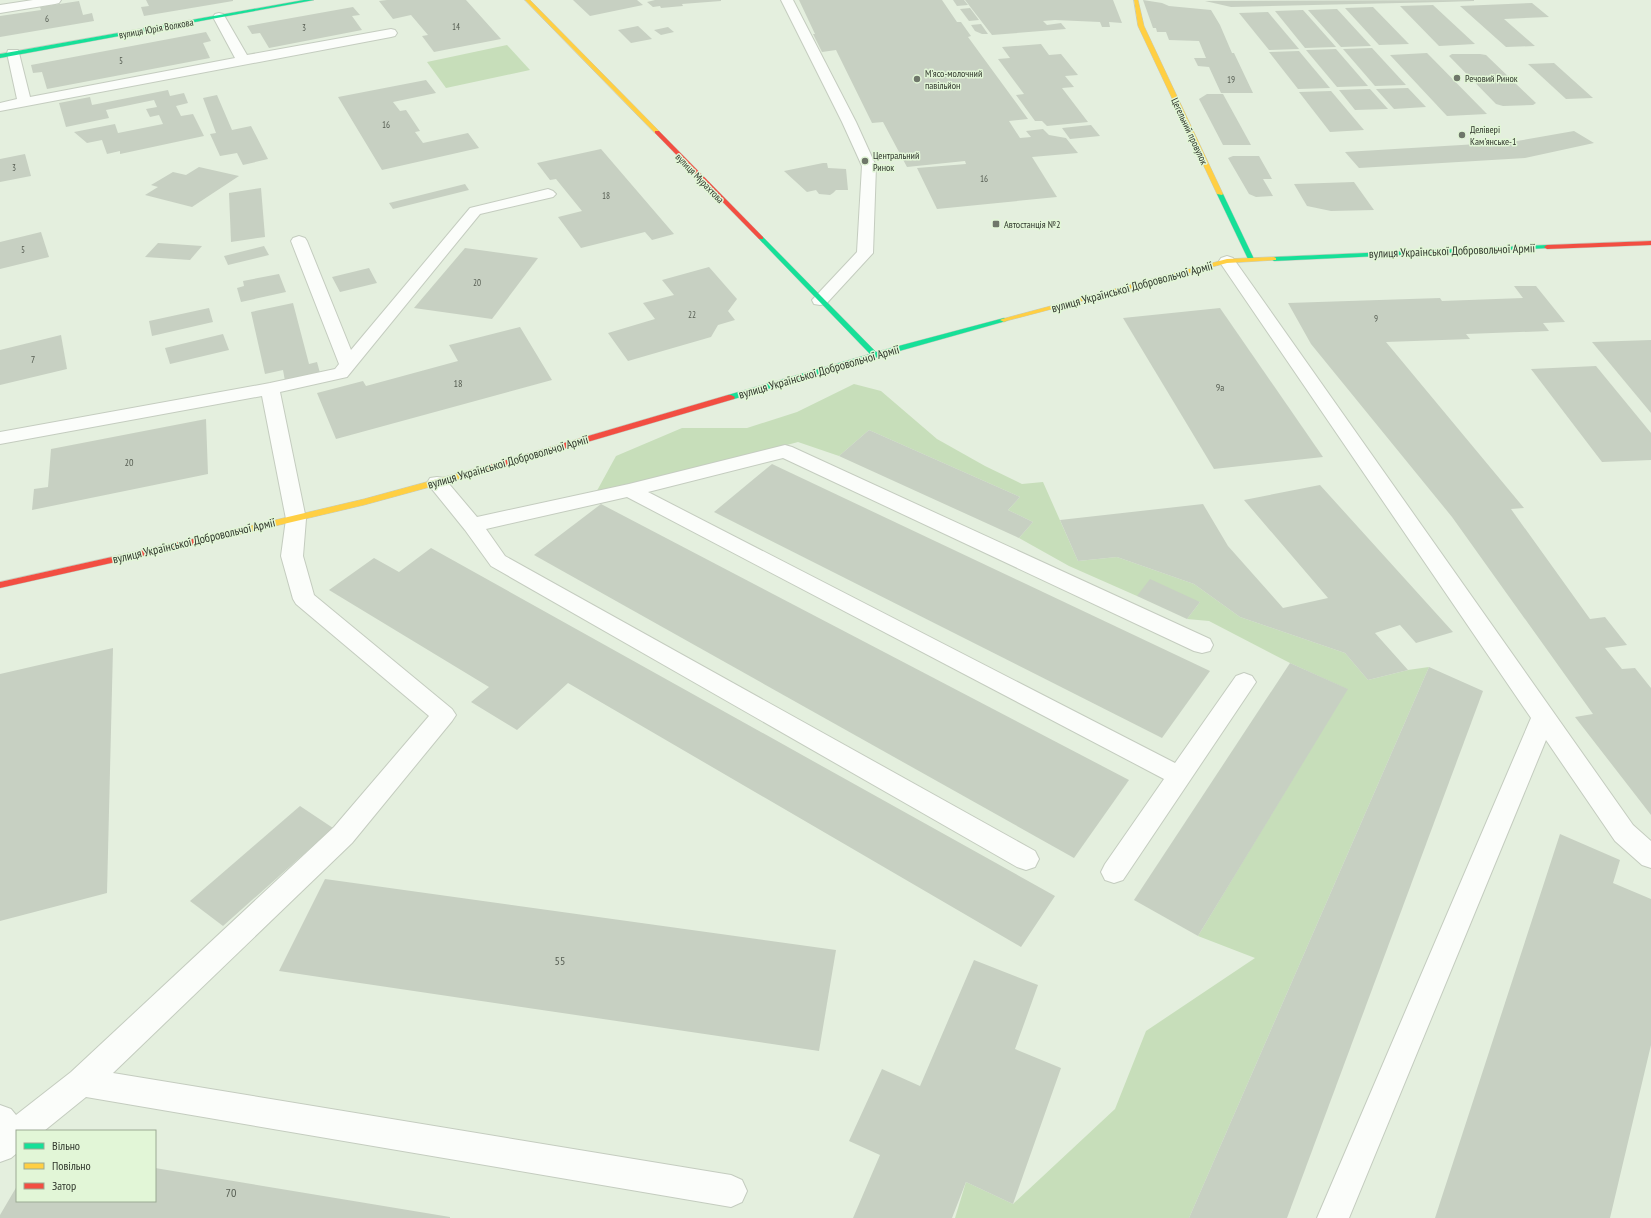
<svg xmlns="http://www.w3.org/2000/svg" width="1651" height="1218" font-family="'PT Sans Narrow',sans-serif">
<rect width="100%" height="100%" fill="#e4efde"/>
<g fill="#c7deba">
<path d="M507 45 530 70 446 88 427 62Z"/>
<path d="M854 384 881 391 937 439 985 466 1022 484 1043 482 1078 561 1117 557 1194 584 1240 617 1345 653 1368 680 1408 670 1429 667 1189 1218H955L966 1182 1013 1204 1115 1109 1146 1031 1255 958 1198 936 1347 689 1290 663 1209 621 1187 619 1200 602 1137 596 1069 566 1019 538 1033 522 1008 510 1020 497 869 430 839 456 798 442 593 498 616 456 682 428H747L797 412Z"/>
</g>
<g fill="#c7d0c2">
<path d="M146 0H233V1L144 16 141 7 149 6Z"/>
<path d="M387 0H466L501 39 434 52 422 36 428 35 411 15 393 19 379 1Z"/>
<path d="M573 0H637L643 5 590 16Z"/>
<path d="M655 0H721V1L682 4 683 6 661 8 660 6 653 7 647 2Z"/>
<path d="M799 0H942L957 22H961L971 36 968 37 1028 119 1009 121 1020 138 1031 137 1026 131 1043 129 1049 135 1066 138 1078 153 1032 157 1057 197 937 209 917 168 966 164 965 161 907 167 883 122 872 123 836 50 822 52 813 34H815Z"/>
<path d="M953 0H964L968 5 957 6Z"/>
<path d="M965 0H1113L1122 23 1109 22 1110 27H1102L1100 22 1055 20 1043 21 1047 25 1061 23 1066 29 992 35Z"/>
<path d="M1143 0 1162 3 1169 6 1211 10 1220 25 1232 53H1234L1253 93H1221L1209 67 1198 66 1194 58H1206L1199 41 1169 40 1166 32H1157L1156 28H1153Z"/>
<path d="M1474 0V1L1443 2 1231 7 1205 1Z"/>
<path d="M79 1 83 15 92 13 94 21 0 37V16L41 10 40 7Z"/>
<path d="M1532 3 1549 17 1504 19 1535 46 1506 47 1460 6Z"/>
<path d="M1433 5 1475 44 1439 46 1400 6Z"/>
<path d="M353 7 360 15 352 16 362 30 269 48 260 33 252 34 247 26Z"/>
<path d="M1373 7 1409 44 1379 45 1345 8Z"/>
<path d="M970 8 979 20 969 21 960 9Z"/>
<path d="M1337 9 1371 46 1341 47 1308 10Z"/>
<path d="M1303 10 1336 47 1305 48 1275 11Z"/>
<path d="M1268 12 1299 49 1269 50 1239 13Z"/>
<path d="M981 24 988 34H982L975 31 971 25Z"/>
<path d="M638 26 652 39 631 43 618 30Z"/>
<path d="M668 27 674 32 661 35 654 30Z"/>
<path d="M206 32 211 41 203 43 210 58 47 89 42 72 33 73 31 65Z"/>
<path d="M1041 44 1049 55 1061 54 1078 75 1065 76 1074 87 1062 88 1088 122 1047 126 1042 121H1035L1016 95 1024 94 998 59 1010 58 1002 47Z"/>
<path d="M1372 48 1406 85 1375 86 1343 49Z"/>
<path d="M1336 49 1368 86 1337 87 1306 50Z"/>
<path d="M1299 51 1330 88 1298 89 1269 52Z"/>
<path d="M1427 53 1487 114 1447 116 1390 55Z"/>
<path d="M1452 54H1480L1486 55 1536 103 1533 105 1503 106 1496 104 1449 56Z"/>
<path d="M1554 63 1593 98 1566 99 1528 64Z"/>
<path d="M426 80 436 93 393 102 400 111 406 110 420 131 415 132 423 143 468 133 479 148 382 170 338 97Z"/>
<path d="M1408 88 1426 107 1394 109 1376 89Z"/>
<path d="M1370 89 1388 109 1355 110 1339 90Z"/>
<path d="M168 90 170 96 184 93 188 103 176 106 181 116 193 114 204 136 120 154V151L107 154 102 140 87 143 74 132 115 124 118 133 163 124 159 115 150 117 146 109 157 107 154 100 106 110 109 118 66 127 59 103 90 97 92 105Z"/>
<path d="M1331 91 1364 130 1330 132 1299 92Z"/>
<path d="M1207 94H1223L1251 145H1223L1199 99Z"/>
<path d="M217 95 232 130 251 126 268 159 243 165 237 153 220 156 210 134 216 133 203 98Z"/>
<path d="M1091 125 1100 136 1070 139 1062 128Z"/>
<path d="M1574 131 1594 143 1525 158 1359 168 1345 152 1511 142Z"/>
<path d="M601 149 674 234 652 240 645 232 581 248 558 217 582 211 556 179 550 180 537 163Z"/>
<path d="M25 154 31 176 0 182V159Z"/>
<path d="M1233 156H1259L1272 179H1263L1273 196 1256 197 1249 194 1228 158Z"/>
<path d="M823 163H827L828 168 846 169 848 190H836L833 193 830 195 819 194 816 190 807 192 784 171Z"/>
<path d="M199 167 239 176 192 207 145 195 158 187 151 185 173 172 186 175Z"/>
<path d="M1354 182 1374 210 1331 211 1307 206 1294 184Z"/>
<path d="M465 184 469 190 393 209 389 203Z"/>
<path d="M261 188 265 237 231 242 229 193Z"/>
<path d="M41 232 49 257 0 269V242Z"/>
<path d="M158 243 202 246 190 260 145 257Z"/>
<path d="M264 246 269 255 228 265 224 256Z"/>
<path d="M465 248 538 258 492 319 414 308Z"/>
<path d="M709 267 737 299 728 311 735 320 718 325 711 337 628 361 608 333 655 319 643 303 674 295 662 280Z"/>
<path d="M369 268 377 283 340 292 332 277Z"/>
<path d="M279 274 286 292 241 302 237 288 244 286 243 281Z"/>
<path d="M1514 286H1536L1565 322 1543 323 1549 331 1466 334 1470 339 1386 342 1524 508 1511 509 1590 619 1605 617 1627 645 1605 648 1622 669 1635 668 1651 688V815L1575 717 1593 714 1452 517 1311 344 1288 303 1440 298 1442 301 1523 298Z"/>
<path d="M293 303 309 364 317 362 320 373 285 381 283 370 265 374 251 312Z"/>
<path d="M209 308 213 322 152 336 149 321Z"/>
<path d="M1220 308 1323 457 1214 469 1123 318Z"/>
<path d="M520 327 552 380 336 439 317 393 363 381 366 386 458 361 449 345Z"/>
<path d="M223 334 229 350 170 364 165 348Z"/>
<path d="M61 335 67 369 0 385V350Z"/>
<path d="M1651 340V413L1592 342Z"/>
<path d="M1596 366 1651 433V460L1602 462 1531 369Z"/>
<path d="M206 419 208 474 32 510 34 489 48 487 51 449Z"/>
<path d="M869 430 1020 497 1008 510 1033 522 1019 538 839 456Z"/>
<path d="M772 464 1210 671 1162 738 714 512Z"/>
<path d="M1320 485 1453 632 1416 643 1400 625 1375 633 1408 670 1368 680 1345 653 1240 617 1194 584 1117 557 1078 561 1060 520 1203 504 1228 546 1283 608 1328 598 1244 500Z"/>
<path d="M601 504 1129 780 1074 858 534 555Z"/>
<path d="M431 548 1055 896 1021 947 568 683 517 730 471 702 489 687 329 590 374 558 399 572Z"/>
<path d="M1150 579 1200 602 1187 619 1137 596Z"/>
<path d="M113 648 107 893 0 921V674Z"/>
<path d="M1290 663 1348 689 1198 936 1134 900Z"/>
<path d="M1429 667 1483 691 1287 1218H1189Z"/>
<path d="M300 806 333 828 223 926 190 901Z"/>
<path d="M1560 834 1620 860 1613 883 1651 899V1045L1610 1218H1435Z"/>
<path d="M325 879 836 950 819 1051 279 971Z"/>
<path d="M974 960 1038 985 1015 1049 1061 1068 1013 1204 966 1182 952 1218H853L880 1155 849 1141 882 1069 920 1086Z"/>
<path d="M155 1168 450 1217V1218H0V1215L17 1186V1201H155Z"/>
</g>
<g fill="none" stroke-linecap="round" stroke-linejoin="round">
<g stroke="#c4ccbf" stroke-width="2">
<g id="lane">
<path d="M33 0H61L59 3 55 4 0 13V5Z"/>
<path d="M781 0H793L856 122 876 166 873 253 826 304 820 305 814 304 812 300 857 252 862 166 842 122Z"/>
<path d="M219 13 223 14 225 17 247 55 391 29 395 30 397 33 395 36 391 37 0 111V103L17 99 7 53 8 50H18L19 53 30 97 235 58 213 17 215 14Z"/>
<path d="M548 189 553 191 556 194 553 197 480 214 347 377 280 392 306 519 303 556 314 595 452 709 456 715 452 721 352 843 113 1073 731 1175 742 1180 747 1191 742 1202 731 1207 86 1097 44 1131H17V1153L11 1158 0 1162V1105L11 1109 16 1115 71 1072 334 827 429 716 296 604 293 599 281 556 286 519 262 396 0 444V432L270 383 335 369 339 364 291 241 293 238 299 236 305 238 307 241 351 350 470 208Z"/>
<path d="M1227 256 1233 258 1633 825 1651 841V868L1642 865 1615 841 1546 740 1349 1218H1317L1531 718 1219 261 1221 258Z"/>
<path d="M785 445 792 447 1210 639 1213 645 1210 651 1202 653 1194 651 783 458 648 492 1175 763 1236 676 1244 673 1252 676 1256 682 1252 688 1123 880 1114 883 1105 880 1101 872 1105 864 1164 779 627 497 486 529 505 556 1035 851 1039 859 1035 867 1026 870 1017 867 491 566 465 530 427 483 430 478 437 477 444 478 477 517 629 484Z"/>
</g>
</g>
<g stroke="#c4ccbf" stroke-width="1">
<g id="fast">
<path d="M304 0H314L0 58V54Z"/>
<path d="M1220 192 1223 194 1254 259 1253 260H1249L1248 259 1217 194Z"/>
<path d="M761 236 763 237 876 352 1004 318 1008 320 1006 321 878 357 734 399H728V395L870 354 759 239V237Z"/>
<path d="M1547 245 1549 246V248L1274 261 1271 259 1274 257Z"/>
</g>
</g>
<g stroke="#c4ccbf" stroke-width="1">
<g id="slow">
<path d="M525 0H530L659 131V133H655Z"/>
<path d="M1134 0H1138L1144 26 1223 194 1222 195 1217 194 1138 26Z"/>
<path d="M1274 257 1276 258V260L1227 263 1006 321 1004 322 1000 320 1002 319 1227 259Z"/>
<path d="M489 465 492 466 493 468 492 470 364 505 237 535 233 532 237 529 364 499Z"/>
</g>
</g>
<g stroke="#c4ccbf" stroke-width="1">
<g id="jam">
<path d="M655 131H659L763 237V239H759L655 133Z"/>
<path d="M1651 241V245L1547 249 1544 247 1547 245Z"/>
<path d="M728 395H731L735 397 734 399 492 470 489 471 485 468 486 466Z"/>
<path d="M237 529 240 530 241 532 240 534 0 588V582Z"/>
</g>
</g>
<use href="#lane" fill="#fbfdfa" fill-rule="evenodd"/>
<use href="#fast" fill="#16e098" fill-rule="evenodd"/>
<use href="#slow" fill="#ffcf43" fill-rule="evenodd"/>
<use href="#jam" fill="#f24e42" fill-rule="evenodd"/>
</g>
<g fill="#6f776a" stroke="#e2f6d7" stroke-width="1.5">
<circle cx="1457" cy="78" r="4"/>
<circle cx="917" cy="79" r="4"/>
<circle cx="1462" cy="135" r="4"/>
<circle cx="865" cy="161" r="4"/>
<rect x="992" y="220" width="8" height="8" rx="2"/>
</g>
<g text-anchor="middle" stroke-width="3" stroke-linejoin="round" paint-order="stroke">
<g font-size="9" fill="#565d52">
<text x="47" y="22">6</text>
<text x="456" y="30">14</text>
<text x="304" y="31">3</text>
<text x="121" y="64">5</text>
<text x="1231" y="83">19</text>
<text x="386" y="128">16</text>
<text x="14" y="171">3</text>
<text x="984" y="182">16</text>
<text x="606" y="199">18</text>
<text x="23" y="253">5</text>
<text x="477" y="286">20</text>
<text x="692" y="318">22</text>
<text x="1376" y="322">9</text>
</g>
<g font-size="10" fill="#30372c" stroke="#e2f6d7">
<text transform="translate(156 28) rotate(-10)" y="4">вулиця Юрія Волкова</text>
<text transform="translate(1190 131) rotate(65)" y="4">Цегельний провулок</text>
<text transform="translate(700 178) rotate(46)" y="4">вулиця Мурахтова</text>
</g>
<g font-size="10" fill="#30372c" stroke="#e2f6d7" text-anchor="start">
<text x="925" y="77">М'ясо-молочний<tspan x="925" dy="12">павільйон</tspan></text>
<text x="1465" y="82">Речовий Ринок</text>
<text x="1470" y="133">Делівері<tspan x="1470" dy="12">Кам'янське-1</tspan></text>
<text x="873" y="159">Центральний<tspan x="873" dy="12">Ринок</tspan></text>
<text x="1004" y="228">Автостанція №2</text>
</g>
<g font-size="10" fill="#565d52">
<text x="33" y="363">7</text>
<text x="458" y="387">18</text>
<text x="1220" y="391">9а</text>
<text x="129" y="466">20</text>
</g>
<g font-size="12" fill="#30372c" stroke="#e2f6d7">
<text transform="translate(1452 251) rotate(-2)" y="4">вулиця Української Добровольчої Армії</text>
<text transform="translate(1132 287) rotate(-15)" y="4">вулиця Української Добровольчої Армії</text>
<text transform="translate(819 372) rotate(-16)" y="4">вулиця Української Добровольчої Армії</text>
<text transform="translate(508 462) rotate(-16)" y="4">вулиця Української Добровольчої Армії</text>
<text transform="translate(194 541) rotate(-13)" y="4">вулиця Української Добровольчої Армії</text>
</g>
<g font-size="12" fill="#565d52">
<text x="560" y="965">55</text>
<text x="231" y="1197">70</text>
</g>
</g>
<rect x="16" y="1130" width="140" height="72" fill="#e2f6d7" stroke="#9baa93"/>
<rect x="24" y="1143" width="20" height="6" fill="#16e098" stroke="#9baa93"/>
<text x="52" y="1150" font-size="12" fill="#30372c">Вільно</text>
<rect x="24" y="1163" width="20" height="6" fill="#ffcf43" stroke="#9baa93"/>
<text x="52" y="1170" font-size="12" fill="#30372c">Повільно</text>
<rect x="24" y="1183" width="20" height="6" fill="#f24e42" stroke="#9baa93"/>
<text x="52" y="1190" font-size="12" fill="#30372c">Затор</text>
</svg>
